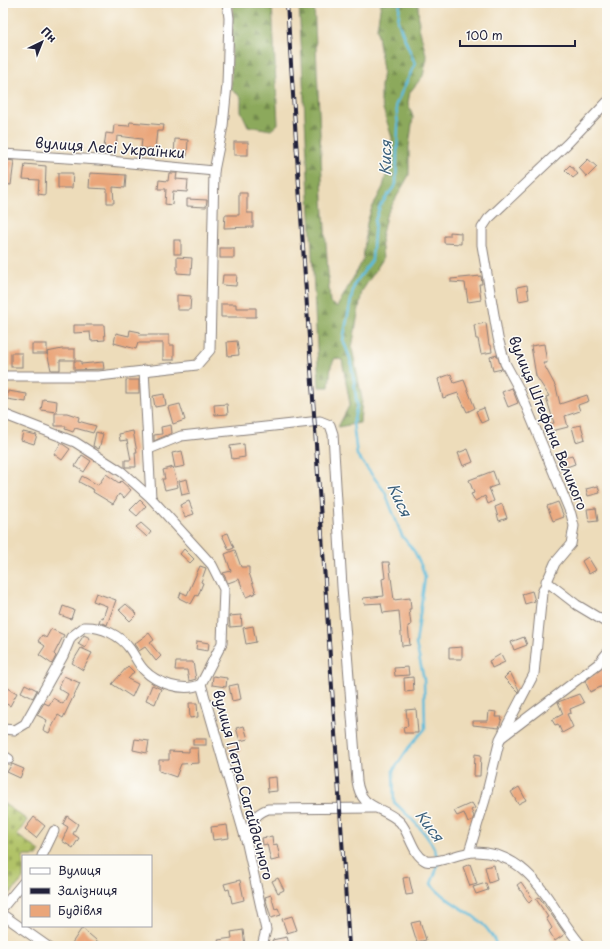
<svg xmlns="http://www.w3.org/2000/svg" width="610" height="949" font-family="'Playpen Sans',sans-serif">
<defs>
<pattern id="forest-firs" width="22" height="20" patternUnits="userSpaceOnUse"><rect width="22" height="20" fill="#8ca95c"/><path d="M5 1l3.5 6h-7zM16 11l3.5 6h-7z" fill="#72894d"/></pattern>
<pattern id="cemetery-stones" width="16" height="16" patternUnits="userSpaceOnUse"><rect width="16" height="16" fill="#b1c367"/><path d="M2 7V4a2 2 0 0 1 4 0v3zM10 15v-3a2 2 0 0 1 4 0v3z" fill="#98a75a"/></pattern>
</defs>
<rect width="100%" height="100%" fill="#fdfcf7"/>
<filter id="ink" filterUnits="userSpaceOnUse"><feTurbulence type="fractalNoise" baseFrequency=".025" numOctaves="2"/><feDisplacementMap in="SourceGraphic" scale="8" xChannelSelector="R" yChannelSelector="G"/><feConvolveMatrix kernelMatrix="1 2 1 2 8 2 1 2 1" color-interpolation-filters="sRGB"/></filter>
<filter id="wash" filterUnits="userSpaceOnUse"><feTurbulence type="fractalNoise" baseFrequency=".012" numOctaves="4" result="noise"/><feDisplacementMap in="SourceGraphic" scale="16" xChannelSelector="R" yChannelSelector="G"/><feGaussianBlur stdDeviation="0.9" result="paint"/><feColorMatrix in="noise" values="0 0 0 0 0 0 0 0 0 0 0 0 0 0 0 0 0 1.4 0 .05"/><feComposite in="paint" operator="in"/></filter>
<g filter="url(#wash)">
<rect width="100%" height="100%" fill="#eddcba"/>
<g fill="url(#forest-firs)" stroke="#57664c">
<path d="M233 3H272L278 124 271 130 248 126 241 111V97L231 89Z"/>
<path d="M299 3H314L323 199 330 303 337 307 363 260 367 223 371 210 383 187 392 151V138L381 102V86L383 70 377 28 381 3H418L419 27 427 58 423 76 410 92 408 103 413 117 409 147V175L386 216 381 238 383 259 362 291 352 348 362 399 360 423 338 427 350 404 342 360 335 358 331 366 329 387H319Z"/>
</g>
<path fill="url(#cemetery-stones)" stroke="#6a7251" d="M3 803 27 820 17 835 40 851 37 856H23V879L3 902Z"/>
<g fill="none" stroke-linecap="round" stroke-linejoin="round">
<path stroke="#5dbbdc" stroke-width="2.5" d="M400 3 398 22 415 64 396 104 398 126 396 184 380 206 375 221 372 260 354 285 343 340 350 358 354 381 357 405 353 423 357 455 385 492 402 536 414 551 421 565 425 577 416 644 424 679 425 729 409 747 393 771 394 802C408 816 439 842 438 864 437 870 433 878 431 884 451 909 484 912 497 946"/>
</g>
<g id="blocks">
<g fill="#eaa67a">
<path d="M130 122 164 125 163 131H157L155 149 141 148 142 139 117 136 116 149 104 147 106 133 113 134 114 125 129 126Z"/>
<path d="M175 139 188 140 187 156 174 155Z"/>
<rect x="234" y="142" width="14" height="13"/>
<path d="M588 159 597 167 587 177 579 168Z"/>
<path d="M7 160 14 161 11 185 3 184V164H6Z"/>
<path d="M25 164 46 166 45 195 38 194 39 180 23 179Z"/>
<path d="M570 165 578 174 573 178 565 170Z"/>
<path d="M58 173H73L72 188H58Z"/>
<path d="M90 173 126 175 125 188 113 187 114 203H107V189L89 188Z"/>
<path d="M169 173H177L176 179 188 180 187 192 173 191 172 205 165 204 166 189H158L159 180 168 181Z"/>
<path d="M239 193H247V213H253V227L224 228 225 215H239Z"/>
<path d="M187 199 207 200 206 207 187 206Z"/>
<path d="M450 232 461 233V244L444 243V236H450Z"/>
<rect x="174" y="240" width="7" height="14"/>
<rect x="220" y="248" width="14" height="10"/>
<path d="M177 257 192 258 191 274 177 273Z"/>
<path d="M223 275H237L236 286 222 285Z"/>
<path d="M481 276 482 284H479L481 300 468 302 465 283 451 282V279Z"/>
<path d="M527 285 529 299 519 301 517 287Z"/>
<path d="M177 295 191 296 190 310H177Z"/>
<path d="M221 304H236V308H256V317H221Z"/>
<path d="M486 323 489 345H491L492 352 481 354 478 339H476L474 325Z"/>
<path d="M74 325H104L105 340 91 341 90 332 74 333Z"/>
<path d="M130 330 140 332 139 335H169V345H174V360H163V343H138L136 349 114 343 116 333 129 336Z"/>
<path d="M237 341 239 355 228 356 227 342Z"/>
<rect x="32" y="344" width="15" height="10"/>
<path d="M544 344 547 363H543L556 387 560 404 587 395 589 401 578 405 580 411 565 416 568 427 552 431 550 424 554 423 546 397 549 396 536 376 531 346Z"/>
<path d="M62 349H75V360H60V370H51L47 352Z"/>
<rect x="11" y="353" width="11" height="14"/>
<path d="M497 355 502 369 493 371 490 357Z"/>
<path d="M74 361H81V364L103 362 104 369 74 370Z"/>
<path d="M451 374 454 383 464 380 475 408 467 412 458 393 443 398 438 379Z"/>
<rect x="126" y="380" width="13" height="13"/>
<path d="M512 388 518 403 508 407 502 392Z"/>
<path d="M8 391 27 394 26 402 7 399Z"/>
<path d="M164 394 166 405 155 407 153 396Z"/>
<path d="M43 399 57 401 56 412 41 410Z"/>
<path d="M180 404 185 420 173 424 168 407Z"/>
<path d="M227 404 228 414 215 415 214 405Z"/>
<path d="M484 408 488 420 481 423 476 411Z"/>
<path d="M55 413H67L79 417 78 421 96 426 93 433 75 428 73 432 65 429 66 426H55Z"/>
<path d="M171 425 172 433 154 441V435L162 434 161 427Z"/>
<path d="M581 425 585 439 576 442 572 427Z"/>
<path d="M133 431 137 452H135L136 467H125V460H131L127 440 120 441 119 434Z"/>
<path d="M23 432 37 435 34 444 21 440Z"/>
<path d="M96 432 103 434 99 449 93 446Z"/>
<path d="M61 443 70 449 62 460 54 454Z"/>
<path d="M244 444 245 457 232 459 230 446Z"/>
<path d="M468 449 473 462 463 466 458 453Z"/>
<path d="M182 451 185 466 175 468 172 453Z"/>
<path d="M82 455 91 461 84 472 75 466Z"/>
<path d="M572 455 575 464 561 469 558 459Z"/>
<path d="M173 467 178 487 165 490 162 479H165L163 470Z"/>
<path d="M493 471 498 485 489 488 494 501 488 504 485 496 475 501 471 494 474 493 469 480Z"/>
<path d="M106 474 119 483 121 481 131 490 124 498 119 494 113 504 93 492 94 490 79 482 82 476 98 485Z"/>
<path d="M187 479 190 493 182 495 179 481Z"/>
<path d="M598 486 600 493 588 496 586 489Z"/>
<path d="M140 500 146 506 137 516 130 510Z"/>
<path d="M189 501 194 514 185 517 180 505Z"/>
<path d="M558 502 564 517 553 521 547 506Z"/>
<path d="M502 504 507 518 499 521 495 507Z"/>
<path d="M596 508 598 521 589 522 587 509Z"/>
<path d="M141 523 151 532 147 537 136 527Z"/>
<path d="M228 533 234 548 229 550 222 535Z"/>
<path d="M184 549 194 559 190 563 180 554Z"/>
<path d="M235 550 241 567H249V573L256 593 246 597 239 579 228 583 223 573 231 571 225 554Z"/>
<path d="M588 557 596 570 589 574 582 561Z"/>
<path d="M383 562H389L394 600 410 598 411 609H409L411 625 408 626 410 645 402 646 399 611 383 613 381 603 364 604 363 598 384 596 382 579 385 578Z"/>
<path d="M200 566 206 568 201 582 203 583 198 596 196 595 191 604 179 598 181 592 187 595Z"/>
<path d="M532 591 535 601 525 604 522 594Z"/>
<path d="M96 593 116 600 107 625 99 622 101 617 103 618 107 606 93 601Z"/>
<path d="M126 604 137 614 130 621 119 610Z"/>
<path d="M63 606 74 610 71 619 60 615Z"/>
<path d="M241 615 242 626 230 627 229 616Z"/>
<path d="M253 626 256 642 246 644 243 628Z"/>
<path d="M51 629 64 635 54 654 56 656 52 664 39 655 45 646 38 641 42 635 46 638Z"/>
<path d="M149 633 154 640 150 643 161 656 156 661 145 647 139 651 134 644Z"/>
<path d="M84 635 90 638 85 648 78 644Z"/>
<path d="M524 637 527 645 514 650 511 642Z"/>
<path d="M197 641 209 643 208 651 196 649Z"/>
<path d="M462 647V659H449V648Z"/>
<path d="M81 648 92 653 83 670 72 663Z"/>
<path d="M501 654 505 662 492 668 489 661Z"/>
<path d="M176 662H193L196 679 189 681 187 670H175Z"/>
<path d="M607 665V684L590 692 585 681Z"/>
<path d="M128 666 134 672 128 679 138 684 132 697 112 684Z"/>
<path d="M408 667 409 675 395 676 394 668Z"/>
<path d="M510 672 519 690 518 692 504 678Z"/>
<path d="M64 676 80 683 63 718 58 715 49 733 43 730 47 720 37 715 44 703 49 705 53 698 63 704 68 694 58 688Z"/>
<path d="M213 676 227 678 226 687 212 685Z"/>
<path d="M413 677 414 691 405 692 404 678Z"/>
<path d="M25 684 37 690 33 698 21 692Z"/>
<path d="M238 684 241 699 232 701 229 686Z"/>
<path d="M152 685 161 689 155 704 146 700Z"/>
<path d="M8 688 17 693 10 706 3 702V697Z"/>
<path d="M579 694 584 703 570 709 571 713 567 714 573 727 562 733 558 724 555 725 552 720 563 714 558 702Z"/>
<path d="M189 703H197L198 717 190 718Z"/>
<path d="M416 709 418 733H404L403 727 408 726 406 710Z"/>
<path d="M489 711 496 712 495 717H502L499 728 473 725V721H488Z"/>
<path d="M244 726 248 739 240 741 236 728Z"/>
<path d="M135 739 149 741 147 753 133 750Z"/>
<rect x="193" y="739" width="13" height="6"/>
<path d="M239 744 241 751 231 754 228 747Z"/>
<path d="M189 748H198L199 763 181 764 176 777 159 771V760H169V751L189 752Z"/>
<path d="M475 754 481 755 480 776H474Z"/>
<path d="M12 764 24 769 20 778 7 772Z"/>
<path d="M276 777 277 791 268 792 267 778Z"/>
<path d="M519 787 526 800 518 804 511 792Z"/>
<path d="M472 803 475 808 471 810 474 816 472 821 468 823 464 813 457 816 454 811Z"/>
<path d="M67 816 78 824 73 834 79 838 73 848 62 841 68 827 63 824Z"/>
<path d="M34 817 45 826 36 838 25 829Z"/>
<path d="M227 825 229 838 213 840 211 827Z"/>
<path d="M272 836 273 845 277 844 280 859 271 861 267 844 263 845 262 838Z"/>
<path d="M470 864 477 884 470 886 463 867Z"/>
<path d="M494 865 497 880 489 883 485 867Z"/>
<path d="M409 877 413 894 406 895 403 878Z"/>
<path d="M278 878 284 890 278 893 272 881Z"/>
<path d="M240 880 244 900 232 903 229 889 226 890 224 884Z"/>
<path d="M521 882 533 899 529 903 517 885Z"/>
<path d="M486 883 488 890 476 894 473 887Z"/>
<path d="M271 895 275 909 278 908 281 915 271 918 265 897Z"/>
<path d="M539 897 565 934 555 941 549 931 552 928 546 918 548 917 536 899Z"/>
<path d="M292 916 297 930 287 933 282 919Z"/>
<path d="M420 921 426 940 417 942 411 923Z"/>
<path d="M82 928 103 946H70Z"/>
<path d="M243 930 245 946H220L218 940 232 938 231 932Z"/>
<path d="M287 937 289 944 274 946 272 940Z"/>
</g>
</g>
</g>
<g filter="url(#ink)">
<use href="#blocks" fill-opacity="0" stroke="#887f7a" stroke-width="1"/>
<g fill="none" stroke-linecap="round" stroke-linejoin="round">
<g stroke="#887f7a" stroke-width="11">
<g id="minor">
<path d="M3 154 99 160 214 171"/>
<path d="M144 370 151 498"/>
<path d="M3 376H99L197 365 210 350 214 171 223 126 227 85 229 18 227 3"/>
<path d="M3 414 75 442 122 472 151 498 212 565 224 589 222 643 201 684 247 844 266 930 262 946"/>
<path d="M149 449 181 436 320 421 330 425 333 434 342 587 357 781C361 811 382 805 400 822 410 833 412 854 426 861 442 864 460 851 477 852 535 854 550 910 582 946"/>
<path d="M546 581 577 605 607 623"/>
<path d="M3 729 15 730 25 724 63 656 71 637 84 627C101 626 120 635 130 649 135 656 138 664 144 670 156 683 184 693 201 684"/>
<path d="M502 737 598 664 607 653"/>
<path d="M3 755 9 759"/>
<path d="M248 839C249 824 254 814 268 809L374 808"/>
<path d="M469 852 485 800 500 739 534 674 542 593 555 563 571 544 574 526 571 514 519 389 505 363 498 338 482 245V228L488 219 567 144 607 102"/>
<path d="M42 856 54 831"/>
<path d="M3 907 23 883"/>
<path d="M3 915 47 946"/>
</g>
</g>
<use href="#minor" stroke="#fff" stroke-width="9"/>
<g stroke="#22223b" stroke-width="4">
<path id="rail" d="M287 3 349 946"/>
</g>
<use href="#rail" stroke="#fdfcf7" stroke-width="2.5" stroke-dasharray="8" stroke-linecap="butt"/>
</g>
</g>
<g text-anchor="middle" stroke-width="3" stroke-linejoin="round" paint-order="stroke">
<g font-size="14" fill="#22223b" stroke="#fdfcf7">
<text transform="translate(110 148) rotate(4)" y="5">вулиця Лесі Українки</text>
<text transform="translate(548 423) rotate(68)" y="5">вулиця Штефана Великого</text>
<text transform="translate(243 785) rotate(75)" y="5">вулиця Петра Сагайдачного</text>
</g>
<g font-size="15" font-style="italic" fill="#3a5f7b" stroke="#fdfcf7">
<text transform="translate(386 158) rotate(-88)" y="5">Кися</text>
<text transform="translate(399 500) rotate(65)" y="5">Кися</text>
<text transform="translate(429 826) rotate(53)" y="5">Кися</text>
</g>
</g>
<rect width="610" height="949" fill="none" stroke="#fdfcf7" stroke-width="16"/>
<rect x="22" y="855" width="130" height="72" fill="#fdfcf7" stroke="#a5a5ac"/>
<rect x="30" y="868" width="20" height="6" fill="#ffffff" stroke="#a5a5ac"/>
<text x="58" y="875" font-size="12" fill="#22223b">Вулиця</text>
<rect x="30" y="888" width="20" height="6" fill="#22223b" stroke="#a5a5ac"/>
<text x="58" y="895" font-size="12" fill="#22223b">Залізниця</text>
<rect x="30" y="905" width="20" height="12" fill="#eaa67a" stroke="#a5a5ac"/>
<text x="58" y="915" font-size="12" fill="#22223b">Будівля</text>
<g transform="translate(42 42) rotate(43)" stroke="#fdfcf7" stroke-width="3" paint-order="stroke">
<path d="M0-3L7 15L0 10L-7 15Z" fill="#22223b"/>
<text y="-6" font-size="11" font-weight="bold" text-anchor="middle" fill="#22223b">Пн</text>
</g>
<path d="M460 40v6h115v-6" fill="none" stroke="#22223b" stroke-width="2"/>
<text x="466" y="40" font-size="12" fill="#22223b" stroke="#fdfcf7" stroke-width="3" paint-order="stroke">100 m</text>
</svg>
